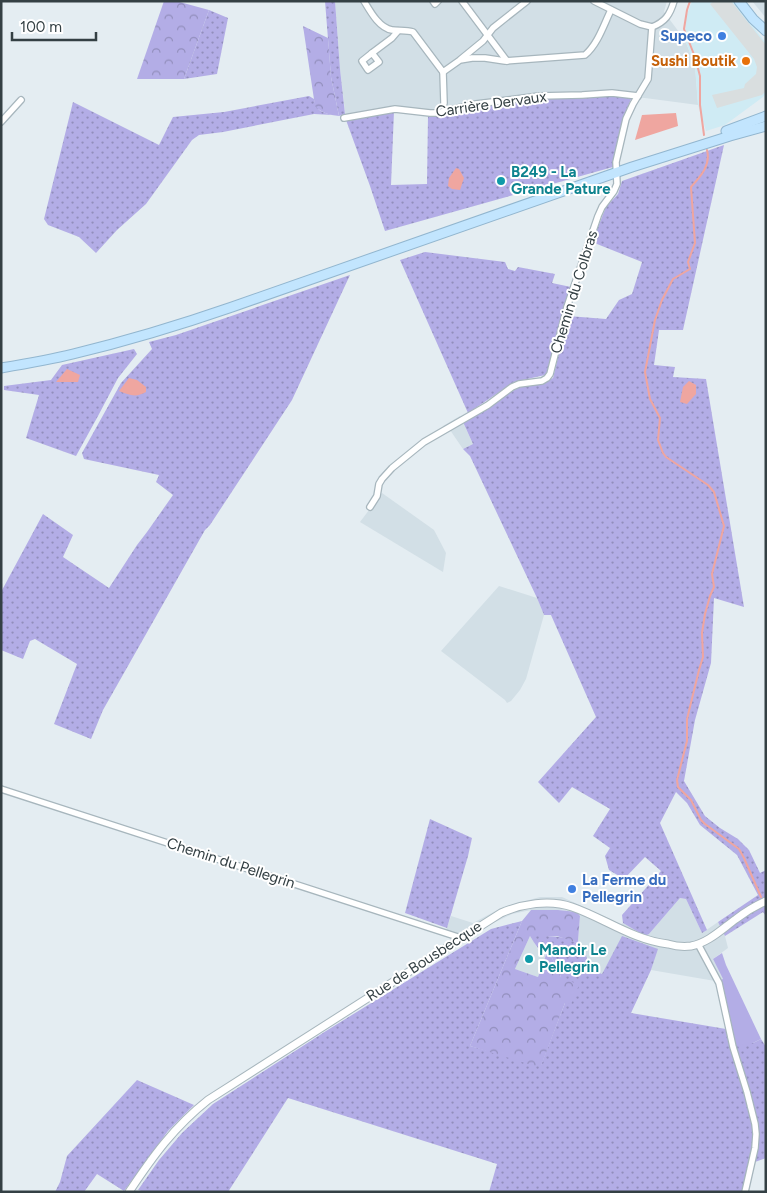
<svg xmlns="http://www.w3.org/2000/svg" width="767" height="1193" font-family="Figtree,sans-serif">
<defs>
<pattern id="grass-dots" width="8" height="8" patternUnits="userSpaceOnUse" patternTransform="scale(1.25)"><rect width="8" height="8" fill="#b3ade6"/><path d="M2 2h.1M6 6h.1" fill="none" stroke="#928ebc" stroke-width="1.8" stroke-linecap="round"/></pattern>
<pattern id="forest-crowns" width="20" height="18" patternUnits="userSpaceOnUse" patternTransform="scale(1.25)"><rect width="20" height="18" fill="#b3ade6"/><path d="M2 6a3 3 0 1 1 6 0M12 15a3 3 0 1 1 6 0" fill="none" stroke="#928ebc"/></pattern>
</defs>
<rect width="100%" height="100%" fill="#e4edf2"/>
<g fill="#d2dfe6">
<path d="M335 1H667L664 12 685 40 695 66 698 105 645 98 632 97 468 108 428 116 426 113 396 110 346 120 340 69Z"/>
<path d="M752 1H766V18Z"/>
<path d="M460 416 473 444 463 449 450 430H446L443 426Z"/>
<path d="M382 493 434 530 446 553 443 572 360 522Z"/>
<path d="M499 586 537 598 544 615 526 679 520 690 511 701 507 703 505 700 441 651Z"/>
<path d="M540 897H562L621 924 623 923 645 935 649 934 680 898 686 899 702 933 718 922 725 936 728 948 713 959 723 979 715 981 651 970 657 949 609 961 602 974 587 968 588 959 578 941 580 916 577 912 558 910H531L512 914 491 924 463 942 444 936 451 916 473 923 503 907Z"/>
<path d="M530 936 538 949 546 955 538 977 515 969Z"/>
</g>
<path fill="#cfebf4" d="M692 1H733L766 43V93L763 97 725 125 706 131 698 105 695 66 685 40 686 17Z"/>
<g fill="url(#grass-dots)">
<path d="M325 1H335L340 69 345 114 339 116 331 77Z"/>
<path d="M209 10 228 18 217 74 184 79Z"/>
<path d="M606 95 632 97C622 119 617 143 613 167L385 231 370 186 346 120 394 111 391 185 427 184 428 116 468 108 550 98Z"/>
<path d="M309 96 314 99C316 111 322 112 332 115L314 114 223 132 199 135 192 140 146 204 117 230 96 253 79 237 48 225 44 219 73 102 159 145 173 117 224 112Z"/>
<path d="M724 145 683 330H659L654 365 675 367 673 377 706 379 744 607 714 598 711 663 695 720 684 781 705 816 720 828 738 839 749 850 760 873 766 870V916L763 912 725 936 718 922 758 895 737 855 700 825 687 803 676 792 660 823 707 930 702 933 686 899 680 898 649 934 645 936 623 923 622 915 661 871 645 857 624 879 609 870 605 856 610 848 593 836 610 809 572 787 559 803 538 782 596 717 551 615H544L537 598 470 456 463 449 473 444 463 422C481 410 499 396 519 388 530 383 542 384 553 378L568 316 606 319 619 300 632 294 642 262 592 242 606 207 618 194 622 181Z"/>
<path d="M425 252 505 262 508 269 515 271 518 267 555 274 552 283 571 287 550 367 545 375 514 382 468 413 400 260Z"/>
<path d="M350 275 292 400 210 525 205 530 103 710 91 739 54 724 77 664 35 639 30 641 23 659 1 650V592L43 514 73 535 63 557 109 588 137 545 147 532 173 495 156 482 159 475 84 459 82 453 121 383 152 349 149 342 176 335Z"/>
<path d="M134 349 137 354 118 378 98 416 76 456 26 438 39 395 4 390V386L51 380 62 365Z"/>
<path d="M430 819 472 838 468 856 447 928 405 913Z"/>
<path d="M522 921 470 1046 541 1065 565 1003 561 977 552 958C540 953 537 947 530 936 554 936 591 934 587 968L602 974 622 936 658 949 651 970 631 1013 726 1029 730 1028 753 1043 761 1039 766 1047V1158L755 1162 748 1192H489L497 1164 288 1098 228 1192H145L138 1190 159 1160 182 1133 213 1104 326 1031 491 929Z"/>
<path d="M137 1080 194 1105 168 1131 124 1191 97 1174 84 1192H55L60 1182 67 1156Z"/>
</g>
<g fill="url(#forest-crowns)">
<path d="M164 1H176L209 10 184 79H137Z"/>
<path d="M303 26 328 38 331 77 339 116C329 115 322 113 315 106Z"/>
<path d="M531 910H558L577 912 580 916 578 941 581 944 557 936H530L515 969 538 977 546 955 552 958 561 977 579 985 571 1004 565 1003 541 1066H535L470 1046 522 921Z"/>
</g>
<path fill="#b3ade6" d="M722 953 726 965 761 1039 753 1043 736 1046 730 1028 720 980 723 979 713 959Z"/>
<path fill="#d9dedf" d="M714 1H731L766 45V91L762 95 717 108 712 95 744 88 745 84 756 74 757 67 754 59 710 4Z"/>
<g fill="#efa6a0">
<path d="M676 113 678 126 635 140 642 115Z"/>
<path d="M456 168 459 169 464 178 460 190 452 189 448 186 449 178Z"/>
<path d="M67 369 80 375 78 382H56Z"/>
<path d="M129 378 137 380 146 387V392C136 398 129 395 119 391Z"/>
<path d="M689 381 696 385V394L687 404 680 402 683 387Z"/>
</g>
<g fill="none" stroke-linecap="round" stroke-linejoin="round">
<g stroke="#efa6a0" stroke-width="2">
<path d="M690 1 687 10 684 29 695 57 700 76V105L704 135"/>
<path d="M707 150C711 165 701 176 691 187L695 243 688 262 690 269 673 279 662 300 655 320 645 372 650 399 660 418 658 440 663 453 666 457 708 485 714 492 724 526 712 574 714 587 710 596 705 614 702 633 703 657 699 670 687 719V741L677 780 678 787 691 800 701 820 705 824 739 849 744 858 761 897"/>
</g>
<g stroke="#a7b6bd" stroke-width="8">
<g id="minor">
<path d="M364 1C370 11 379 28 392 30 399 31 406 30 413 32L443 72 460 60 472 58H485L505 61 585 55C598 44 604 24 611 10"/>
<path d="M433 1 435 4 438 1"/>
<path d="M462 1 507 61"/>
<path d="M594 1 640 24 652 27"/>
<path d="M372 53 379 62 368 70 362 61Z"/>
<path d="M372 53 392 38 398 31"/>
<path d="M461 59 483 41 493 28 527 1"/>
<path d="M443 72 444 103"/>
<path d="M344 118 395 109 430 113H437L476 104 539 96 582 95 612 93 638 96"/>
<path d="M1 122 21 100"/>
<path d="M370 507 377 496 379 484 382 479 392 468 424 442 488 405 512 387 519 384 542 381 547 378 550 374 567 307 598 216 602 207 614 191 617 184 616 162 626 119 633 104 648 79 652 27C665 22 670 15 674 1"/>
<path d="M1 789 461 938"/>
<path d="M698 944 719 983 733 1047 747 1092 755 1124 756 1134 755 1148 745 1192"/>
</g>
</g>
<g stroke="#a7b6bd" stroke-width="9">
<path id="tertiary" d="M129 1192C153 1156 174 1127 208 1100L501 913C522 904 549 899 572 907 604 918 633 940 668 944 675 946 683 947 691 946 708 943 722 929 736 919 745 912 755 906 766 901"/>
</g>
<g stroke="#92b6cf" stroke-width="11">
<g id="secondary">
<path d="M739 1 753 19 766 31"/>
<path d="M726 131 766 116"/>
<path d="M1 368C25 364 49 360 73 354 127 341 180 325 232 307L632 167 730 136 766 126"/>
</g>
</g>
<use href="#minor" stroke="#fff" stroke-width="5.5"/>
<use href="#tertiary" stroke="#fff" stroke-width="7"/>
<use href="#secondary" stroke="#c2e5fe" stroke-width="9"/>
</g>
<g fill="#3f7fe0" stroke="#fff" stroke-width="2">
<circle cx="722" cy="36" r="5"/>
<circle cx="572" cy="889" r="5"/>
</g>
<circle fill="#e8710a" stroke="#fff" stroke-width="2" cx="746" cy="61" r="5"/>
<g fill="#0f9aa8" stroke="#fff" stroke-width="2">
<circle cx="501" cy="181" r="5"/>
<circle cx="529" cy="959" r="5"/>
</g>
<g text-anchor="middle" stroke-width="4" stroke-linejoin="round" paint-order="stroke">
<g font-size="15" font-weight="bold" fill="#366cbe" stroke="#fff" text-anchor="end">
<text x="712" y="41">Supeco</text>
<text x="582" y="885" text-anchor="start">La Ferme du<tspan x="582" dy="17">Pellegrin</tspan></text>
</g>
<g font-size="15" font-weight="bold" fill="#c56008" stroke="#fff" text-anchor="end">
<text x="736" y="66">Sushi Boutik</text>
</g>
<g font-size="15" fill="#344044" stroke="#fff">
<text transform="translate(491 104) rotate(-8)" y="5">Carrière Dervaux</text>
<text transform="translate(574 292) rotate(-73)" y="5">Chemin du Colbras</text>
<text transform="translate(231 863) rotate(18)" y="5">Chemin du Pellegrin</text>
<text transform="translate(424 961) rotate(-33)" y="5">Rue de Bousbecque</text>
</g>
<g font-size="15" font-weight="bold" fill="#0d838f" stroke="#fff" text-anchor="start">
<text x="511" y="177">B249 - La<tspan x="511" dy="17">Grande Pature</tspan></text>
<text x="539" y="955">Manoir Le<tspan x="539" dy="17">Pellegrin</tspan></text>
</g>
</g>
<rect width="767" height="1193" fill="none" stroke="#344044" stroke-width="5"/>
<path d="M12 32v8h84v-8" fill="none" stroke="#344044" stroke-width="2.5"/>
<text x="20" y="32" font-size="15" fill="#344044" stroke="#ffffff" stroke-width="4" paint-order="stroke">100 m</text>
</svg>
